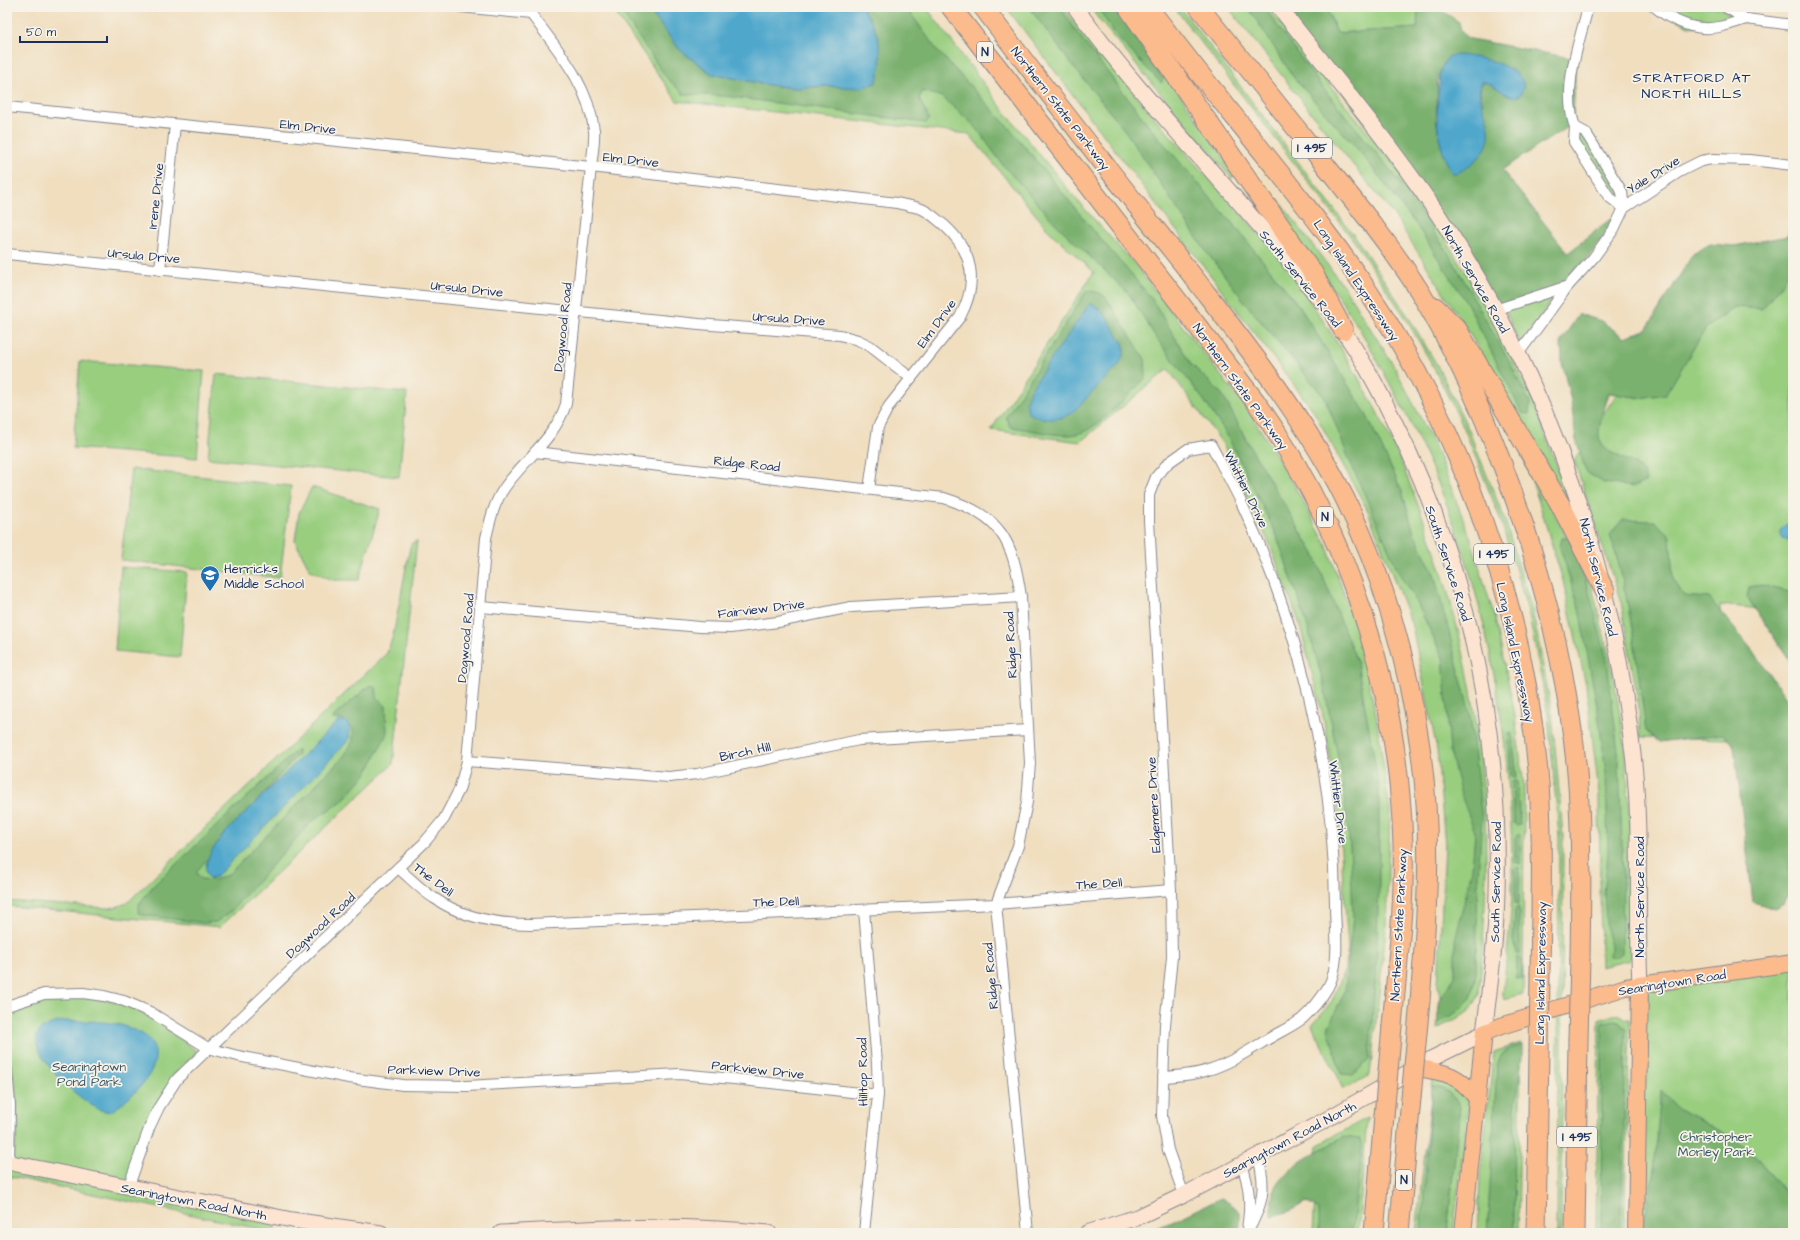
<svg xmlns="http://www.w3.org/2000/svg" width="1800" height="1240" font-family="'Architects Daughter',sans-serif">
<rect width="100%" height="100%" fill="#f7f3e8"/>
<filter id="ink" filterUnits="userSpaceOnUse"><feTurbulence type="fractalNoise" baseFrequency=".025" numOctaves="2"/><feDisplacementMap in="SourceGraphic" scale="8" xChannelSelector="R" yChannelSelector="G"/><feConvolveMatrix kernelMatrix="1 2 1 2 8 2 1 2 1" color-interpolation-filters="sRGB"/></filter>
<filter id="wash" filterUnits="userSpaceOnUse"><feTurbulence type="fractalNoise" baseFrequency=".012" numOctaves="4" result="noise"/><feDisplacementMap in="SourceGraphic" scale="16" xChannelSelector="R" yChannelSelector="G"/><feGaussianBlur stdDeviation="0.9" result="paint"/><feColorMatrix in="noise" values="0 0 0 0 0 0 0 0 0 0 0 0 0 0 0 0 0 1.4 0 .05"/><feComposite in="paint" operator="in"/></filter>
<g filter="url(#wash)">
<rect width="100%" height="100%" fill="#f0debf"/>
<g fill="#99ce7f" stroke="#5a7e6e">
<path d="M611 7H926L1005 112 1076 199 1137 267 1250 413 1287 472 1326 544 1356 627 1376 714 1390 811 1386 929 1370 1075 1344 1089 1312 1025 1332 1001 1345 969 1348 948 1337 796 1323 716 1299 622 1270 545 1223 444 1168 369 1080 442 991 430 1094 272 1050 232 969 134 677 101Z"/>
<path d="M1006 7H1064L1073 21C1113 68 1153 117 1195 163 1222 194 1254 226 1279 258 1323 317 1363 380 1394 446 1401 461 1407 477 1413 492 1460 608 1486 732 1486 857 1486 904 1483 949 1479 995 1472 1014 1453 1020 1437 1029L1440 996 1438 986 1445 845 1437 750 1412 626 1368 511 1313 410Z"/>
<path d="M1090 7H1120L1235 174 1232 179 1100 21Z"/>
<path d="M1174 7H1180L1356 238 1408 316 1437 365 1467 426 1505 520 1533 613 1552 714 1563 836 1561 1233H1557L1559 836 1548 714 1529 615 1501 521 1464 428 1433 366 1405 317 1354 241Z"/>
<path d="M1228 7H1268L1416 193 1480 295 1531 396 1571 504 1526 431 1468 331 1394 215 1324 129Z"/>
<path d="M1326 7H1418V28L1337 33Z"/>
<path d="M1655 7H1725L1746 19 1690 27Z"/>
<path d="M1575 127 1586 133 1622 192 1624 208 1609 197 1574 142Z"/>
<path d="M1793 196V612L1720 605 1729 739 1640 737 1639 707 1621 602 1574 460 1709 250 1786 251Z"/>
<path d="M1278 199 1345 288 1394 366 1435 446 1471 539 1495 619 1514 710 1524 787 1523 994 1504 999 1503 994C1506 957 1512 920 1512 883 1513 719 1480 552 1402 407 1388 380 1374 354 1359 328 1341 299 1320 272 1301 244 1292 229 1283 214 1275 200Z"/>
<path d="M1558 292 1520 344 1505 310Z"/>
<path d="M80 361 204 371 197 458 73 448Z"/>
<path d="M216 374 407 393 399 477 208 458Z"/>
<path d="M1522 454 1590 579 1611 663 1624 738 1631 824 1632 902 1630 960 1601 967 1599 793 1586 685 1563 581 1538 499Z"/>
<path d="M131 469 291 486 280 578 121 560Z"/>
<path d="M312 487 380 509 359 580H333L310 570 295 541 299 513Z"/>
<path d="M417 541 393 764 220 927 7 906V901L108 908 116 907 127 903 387 653 393 636 410 547 412 543Z"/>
<path d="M121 567 187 572 180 657 115 651Z"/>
<path d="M1793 964V1233H1636L1641 986Z"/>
<path d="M89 997C99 999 112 1000 122 1004 150 1014 174 1032 197 1052L177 1072 158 1103 127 1186 277 1215 274 1232 7 1176V1161L12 1162 18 1125 15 1085 7 1051V1014L44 999Z"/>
<path d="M1619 1013 1626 1019H1630L1624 1233H1596L1599 1020Z"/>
<path d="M1521 1043 1518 1233H1478L1480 1175 1494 1052Z"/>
<path d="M1448 1078 1463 1089 1469 1102 1453 1233H1416L1433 1079Z"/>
<path d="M1367 1118 1358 1233H1313L1318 1145Z"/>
</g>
<g fill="#7ab16e" stroke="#4a7066" fill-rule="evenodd">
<path d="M618 7H647L680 50 712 74 769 85 796 88 827 86 870 18 861 7H906L937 50 1012 131 1093 230 1152 299 1191 364 1222 394 1253 452 1314 554 1357 662 1379 785V882L1376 974 1369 1060 1353 1075 1341 1074 1328 1028 1345 991 1353 916 1350 848 1341 772 1323 682 1306 621 1276 534 1227 435 1203 399 1157 339 1129 294 1056 224 1003 165 975 126 942 97 923 91 919 98 929 119 926 123 724 96 683 94 666 77Z"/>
<path d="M1029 7H1060L1078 34 1153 131 1234 225 1300 307 1366 414 1402 491 1414 533 1434 574 1470 714 1482 819 1478 876 1476 973 1471 998 1457 1012 1437 1024 1440 998 1455 977V940L1472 869 1475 832 1461 795 1450 751 1443 658 1418 605 1399 573 1349 459 1325 398 1248 306 1205 250 1126 132 1072 65Z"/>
<path d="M1097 7H1114L1163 79 1161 83 1118 38Z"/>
<path d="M1248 7H1264L1319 83 1400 182 1451 257 1509 361 1530 403 1529 414 1522 413 1467 303 1417 226 1361 153 1294 78Z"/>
<path d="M1279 7H1326L1337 33 1417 28 1418 7H1436L1459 22 1461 31 1466 37 1471 39 1576 59 1573 123 1502 170 1568 253 1624 208 1568 286 1495 310 1477 276ZM1438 76 1524 86 1483 82C1478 89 1481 96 1483 103L1444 153 1440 142 1436 119Z"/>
<path d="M1793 235V266L1779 288 1762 309 1735 307 1706 328 1666 394 1640 398 1609 393C1606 405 1600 419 1599 432 1597 457 1633 456 1643 472 1645 474 1645 478 1646 481L1634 487 1604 483 1586 472 1576 440 1571 401 1562 363 1561 341 1579 314 1601 321 1624 337 1646 330 1693 254 1710 244 1734 246Z"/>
<path d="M1087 290 1100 293 1107 299 1145 359 1146 378C1130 393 1098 430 1077 434 1061 438 1028 429 1010 427L1006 417Z"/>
<path d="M1622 520 1655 521 1670 536 1673 579 1684 596 1709 598 1753 651 1790 704 1793 712V734L1787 752 1793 777V856L1789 866 1791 883 1789 893 1784 904 1774 909 1753 902 1734 746 1723 734 1659 742 1646 731C1637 666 1631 598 1610 535Z"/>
<path d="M1569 537 1588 588 1607 660 1619 760 1623 876 1622 953 1617 957H1610L1611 946 1607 933 1604 894 1608 854 1606 773 1598 712 1579 608 1560 547 1562 538Z"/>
<path d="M1762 585 1793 593V666L1747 597 1749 587Z"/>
<path d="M370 685 376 687 377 697 386 706 387 733 367 773 342 801 312 821 230 912 216 922 205 923 142 915 138 913 139 904 152 887 298 749V754L196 872 201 879 214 880 228 875 344 756 353 741V728L342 719H331Z"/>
<path d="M1508 733H1512L1517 777H1513L1511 775Z"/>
<path d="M1513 780H1517L1520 824 1516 825 1514 823 1512 783Z"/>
<path d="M1517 834H1520V864L1515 862V838Z"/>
<path d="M1520 867 1519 904 1515 903V870L1516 868Z"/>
<path d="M1519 907 1520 954H1516L1513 941 1515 911 1516 908Z"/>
<path d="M1521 957 1523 979 1516 978 1517 958Z"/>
<path d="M1614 1020 1619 1021 1626 1030 1623 1167 1620 1233H1601L1602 1023Z"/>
<path d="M1522 1045V1058L1515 1110 1514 1233H1487L1497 1067C1502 1050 1505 1050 1522 1045Z"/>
<path d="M1432 1087C1445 1086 1453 1096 1460 1106L1447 1233H1421Z"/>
<path d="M1661 1090 1679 1110 1734 1138 1758 1159 1793 1202V1233H1642L1654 1170Z"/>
<path d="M1344 1137 1360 1139 1362 1148 1352 1233H1319V1210L1306 1202 1288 1212 1272 1216C1272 1210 1271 1203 1272 1198 1279 1166 1319 1152 1344 1137Z"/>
<path d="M1221 1198C1239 1209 1244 1211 1238 1233H1141L1172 1222Z"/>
</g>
<g fill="#4fa7cc" stroke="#356b95">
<path d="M647 7H861C879 27 886 58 876 83L860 88 827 86 796 88 769 85 712 74 680 50Z"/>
<path d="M1458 55C1475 56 1506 63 1518 75 1521 77 1522 82 1524 86L1520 95C1507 102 1496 82 1482 82 1469 101 1510 132 1474 162 1467 167 1461 173 1452 173 1437 146 1435 118 1439 88 1440 73 1439 68 1449 56Z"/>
<path d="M1090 303 1098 307 1106 316 1124 345V353L1119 365 1071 414C1056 421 1043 421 1028 413L1026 401 1030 390Z"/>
<path d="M1793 521V536L1788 540 1783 538 1780 532 1781 528 1787 524Z"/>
<path d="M338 721H346L350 728 349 740 216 877 209 878C199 865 215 847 222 836Z"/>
<path d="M63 1021C87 1021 113 1020 135 1030 180 1050 140 1092 115 1109 111 1111 108 1112 104 1111 85 1107 29 1055 37 1035 41 1025 54 1023 63 1021Z"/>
</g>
</g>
<g filter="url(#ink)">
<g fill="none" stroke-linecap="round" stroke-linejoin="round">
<g stroke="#86868e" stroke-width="12">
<g id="street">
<path d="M461 7 531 14"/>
<path d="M1655 7C1671 21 1697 32 1719 27 1728 25 1737 22 1746 19L1725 7"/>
<path d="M1746 19 1793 25"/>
<path d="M7 107 591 167 897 203C904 205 912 206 919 208 929 211 936 219 944 225 973 251 979 282 960 317L889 406 878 427 869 489"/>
<path d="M1575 127 1586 133 1622 192 1624 208 1609 197 1574 142Z"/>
<path d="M1575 127C1561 89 1579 44 1588 7"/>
<path d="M7 254 699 324 840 335 858 340 870 346 911 378"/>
<path d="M160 270 175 125"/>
<path d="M1495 310 1568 286"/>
<path d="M1518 354 1568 286 1594 257 1614 229 1624 208 1679 172 1701 161 1712 159 1750 160 1793 165"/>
<path d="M535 452 944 498C1001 516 1013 540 1021 597L1030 763 1027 802 1018 846 996 904 1028 1233"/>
<path d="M481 607 700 627 730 628 778 622 851 607 1021 597"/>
<path d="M467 761 669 777 697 774 859 740 1028 730"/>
<path d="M398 868C410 878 421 890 434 898 463 918 496 924 530 924L996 904 1171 890"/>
<path d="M864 910 877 1063 878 1095 864 1233"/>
<path d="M7 1006 44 994 83 993 104 996 124 1001 150 1012 208 1048 238 1056 349 1078 403 1085 467 1086 679 1074 734 1079 878 1095"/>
<path d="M7 1070 10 1105 9 1163"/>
<path d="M1163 1077C1178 1076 1194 1075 1208 1070 1232 1063 1254 1047 1275 1035 1284 1030 1294 1025 1302 1019 1312 1010 1321 999 1328 987 1341 963 1335 930 1335 904 1334 766 1299 627 1241 502 1232 483 1221 464 1211 445L1188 449 1168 463 1156 477 1149 495V521L1171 890 1172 957 1165 1025 1162 1116 1168 1150 1184 1195"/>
<path d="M1242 1166C1250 1186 1251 1206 1247 1228"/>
<path d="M128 1188 150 1126 159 1107 177 1079 424 843 444 819 459 790 467 761 486 538C490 521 494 502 505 487 525 459 555 438 566 404L591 167C592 156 595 142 594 130 588 81 554 46 526 7"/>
<path d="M1247 1233C1263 1204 1267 1189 1258 1157"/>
</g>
</g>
<g stroke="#86868e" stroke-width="17">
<g id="secondary">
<path d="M1075 7C1150 110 1243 199 1321 301"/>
<path d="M1279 7C1339 83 1402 157 1454 239 1554 395 1612 571 1633 754 1642 831 1636 908 1640 985"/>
<path d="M7 1162 292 1220 381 1233"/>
<path d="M501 1233C590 1228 679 1223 769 1233"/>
<path d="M1087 1233 1140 1216 1184 1195 1322 1122 1433 1058 1484 1033C1490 986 1496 939 1497 892 1501 740 1472 591 1409 452 1388 408 1366 361 1336 321"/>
</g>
</g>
<g stroke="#86868e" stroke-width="18">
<g id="primary">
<path d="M1417 1068C1446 1072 1460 1075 1477 1099"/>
<path d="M1463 1233 1484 1033 1501 1026 1626 987 1793 963"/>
<path d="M1636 1233 1640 985"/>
</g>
</g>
<g stroke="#86868e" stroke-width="21">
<g id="highway">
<path d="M951 7 1256 402C1349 534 1398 684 1403 845 1405 905 1397 966 1392 1026"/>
<path d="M983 7C1052 99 1124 189 1195 279 1246 345 1298 410 1337 483 1380 565 1407 655 1420 747 1433 833 1427 914 1420 1001"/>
<path d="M1128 7 1313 273 1343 330"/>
<path d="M1148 7C1218 101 1297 188 1363 284 1463 431 1525 606 1539 783 1543 846 1541 909 1540 972"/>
<path d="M1199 7C1239 57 1279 106 1318 156 1353 200 1390 244 1420 292 1454 348 1481 408 1504 469 1541 567 1567 668 1577 772 1582 834 1581 896 1580 958"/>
<path d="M1435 307 1457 329 1560 504 1605 591"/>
<path d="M1374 1233 1384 1116"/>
<path d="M1399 1233 1411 1098"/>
<path d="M1536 1233 1539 1052"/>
<path d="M1575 1233 1578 1040"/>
</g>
</g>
<use href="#street" stroke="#fff" stroke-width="10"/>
<use href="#secondary" stroke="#fde4d1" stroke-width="15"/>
<use href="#primary" stroke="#fbbb8d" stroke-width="16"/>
<use href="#highway" stroke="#fbbb8d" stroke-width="19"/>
<g stroke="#86868e" stroke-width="21" stroke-linecap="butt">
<g id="highway-bridge">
<path d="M1578 1040 1580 958"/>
<path d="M1539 1052 1540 972"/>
<path d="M1411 1098 1420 1001"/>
<path d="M1384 1116 1392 1026"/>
</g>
</g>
<use href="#highway-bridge" stroke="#fbbb8d" stroke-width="19"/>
</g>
</g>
<defs>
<g id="school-pin" transform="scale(1)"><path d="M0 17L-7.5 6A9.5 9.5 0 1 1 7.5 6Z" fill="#1f6fb2" stroke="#f7f3e8"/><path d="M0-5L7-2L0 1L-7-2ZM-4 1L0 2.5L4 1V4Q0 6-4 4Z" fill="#fff"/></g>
</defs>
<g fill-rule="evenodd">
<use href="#school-pin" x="210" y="575"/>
</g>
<g text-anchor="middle" stroke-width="3.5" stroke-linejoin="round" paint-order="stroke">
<g fill="#f7f3e8" stroke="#5d6a87" stroke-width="1">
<rect x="977" y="42" width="16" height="20" rx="3"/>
<rect x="1292" y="138" width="40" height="20" rx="3"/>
<rect x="1317" y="507" width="16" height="20" rx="3"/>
<rect x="1474" y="544" width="40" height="20" rx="3"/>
<rect x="1557" y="1127" width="40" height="20" rx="3"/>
<rect x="1396" y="1170" width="16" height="20" rx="3"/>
</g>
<g font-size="12" font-weight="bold" fill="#1b2f5e">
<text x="985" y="56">N</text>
<text x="1312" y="152">I 495</text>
<text x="1325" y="521">N</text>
<text x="1494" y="558">I 495</text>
<text x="1577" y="1141">I 495</text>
<text x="1404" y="1184">N</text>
</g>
<g font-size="13" fill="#1b2f5e" stroke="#f7f3e8">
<text transform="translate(1061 108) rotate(52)" y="5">Northern State Parkway</text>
<text transform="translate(308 126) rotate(6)" y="5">Elm Drive</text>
<text transform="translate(631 159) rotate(6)" y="5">Elm Drive</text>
<text transform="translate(1653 174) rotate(-32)" y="5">Yale Drive</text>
<text transform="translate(155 196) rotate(-84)" y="5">Irene Drive</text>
<text transform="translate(144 255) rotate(5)" y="5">Ursula Drive</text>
<text transform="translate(1301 278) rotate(51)" y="5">South Service Road</text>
<text transform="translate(1476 279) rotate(60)" y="5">North Service Road</text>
<text transform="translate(1357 280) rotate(56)" y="5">Long Island Expressway</text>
<text transform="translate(467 288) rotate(6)" y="5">Ursula Drive</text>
<text transform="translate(789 318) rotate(4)" y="5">Ursula Drive</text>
<text transform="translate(936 323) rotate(-54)" y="5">Elm Drive</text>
<text transform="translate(562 327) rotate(-84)" y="5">Dogwood Road</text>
<text transform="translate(1241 386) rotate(54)" y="5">Northern State Parkway</text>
<text transform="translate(747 463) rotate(6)" y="5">Ridge Road</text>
<text transform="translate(1247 489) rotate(64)" y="5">Whittier Drive</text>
<text transform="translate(1449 563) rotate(72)" y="5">South Service Road</text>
<text transform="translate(1599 577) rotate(76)" y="5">North Service Road</text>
<text transform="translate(761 608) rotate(-7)" y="5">Fairview Drive</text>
<text transform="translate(465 638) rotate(-85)" y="5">Dogwood Road</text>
<text transform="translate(1010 645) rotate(-93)" y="5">Ridge Road</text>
<text transform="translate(1516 652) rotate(78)" y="5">Long Island Expressway</text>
<text transform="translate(745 751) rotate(-12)" y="5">Birch Hill</text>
<text transform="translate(1339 802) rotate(83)" y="5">Whittier Drive</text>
<text transform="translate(1153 805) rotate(-93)" y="5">Edgemere Drive</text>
<text transform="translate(434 879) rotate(37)" y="5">The Dell</text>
<text transform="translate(1495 882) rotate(-89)" y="5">South Service Road</text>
<text transform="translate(1099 883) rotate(-4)" y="5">The Dell</text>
<text transform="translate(1639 897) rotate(-90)" y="5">North Service Road</text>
<text transform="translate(776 901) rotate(-2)" y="5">The Dell</text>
<text transform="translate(320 925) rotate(-43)" y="5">Dogwood Road</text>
<text transform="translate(1398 925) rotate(-87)" y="5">Northern State Parkway</text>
<text transform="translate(1540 973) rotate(-89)" y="5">Long Island Expressway</text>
<text transform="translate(990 976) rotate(-95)" y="5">Ridge Road</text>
<text transform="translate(1672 982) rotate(-9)" y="5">Searingtown Road</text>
<text transform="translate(758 1069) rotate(6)" y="5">Parkview Drive</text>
<text transform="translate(434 1070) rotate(2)" y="5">Parkview Drive</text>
<text transform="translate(862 1072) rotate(-91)" y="5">Hilltop Road</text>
<text transform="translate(1289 1139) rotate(-28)" y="5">Searingtown Road North</text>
<text transform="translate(194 1201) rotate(11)" y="5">Searingtown Road North</text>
</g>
<g font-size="13" fill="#1b2f5e" stroke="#f7f3e8" text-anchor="start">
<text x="224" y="573">Herricks<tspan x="224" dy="15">Middle School</tspan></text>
</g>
<g font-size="13" fill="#3a5766" stroke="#f7f3e8">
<text x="89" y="1071">Searingtown<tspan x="89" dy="15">Pond Park</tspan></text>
<text x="1716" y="1141">Christopher<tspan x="1716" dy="15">Morley Park</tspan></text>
</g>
<g font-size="14" letter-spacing="1" fill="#1b2f5e" stroke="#f7f3e8">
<text x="1692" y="82">STRATFORD AT<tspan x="1692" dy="16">NORTH HILLS</tspan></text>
</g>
</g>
<rect width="1800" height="1240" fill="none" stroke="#f7f3e8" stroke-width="24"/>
<path d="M20 36v6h87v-6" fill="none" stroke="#1b2f5e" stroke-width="2"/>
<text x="26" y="36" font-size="12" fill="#1b2f5e" stroke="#f7f3e8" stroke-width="3" paint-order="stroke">50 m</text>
</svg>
